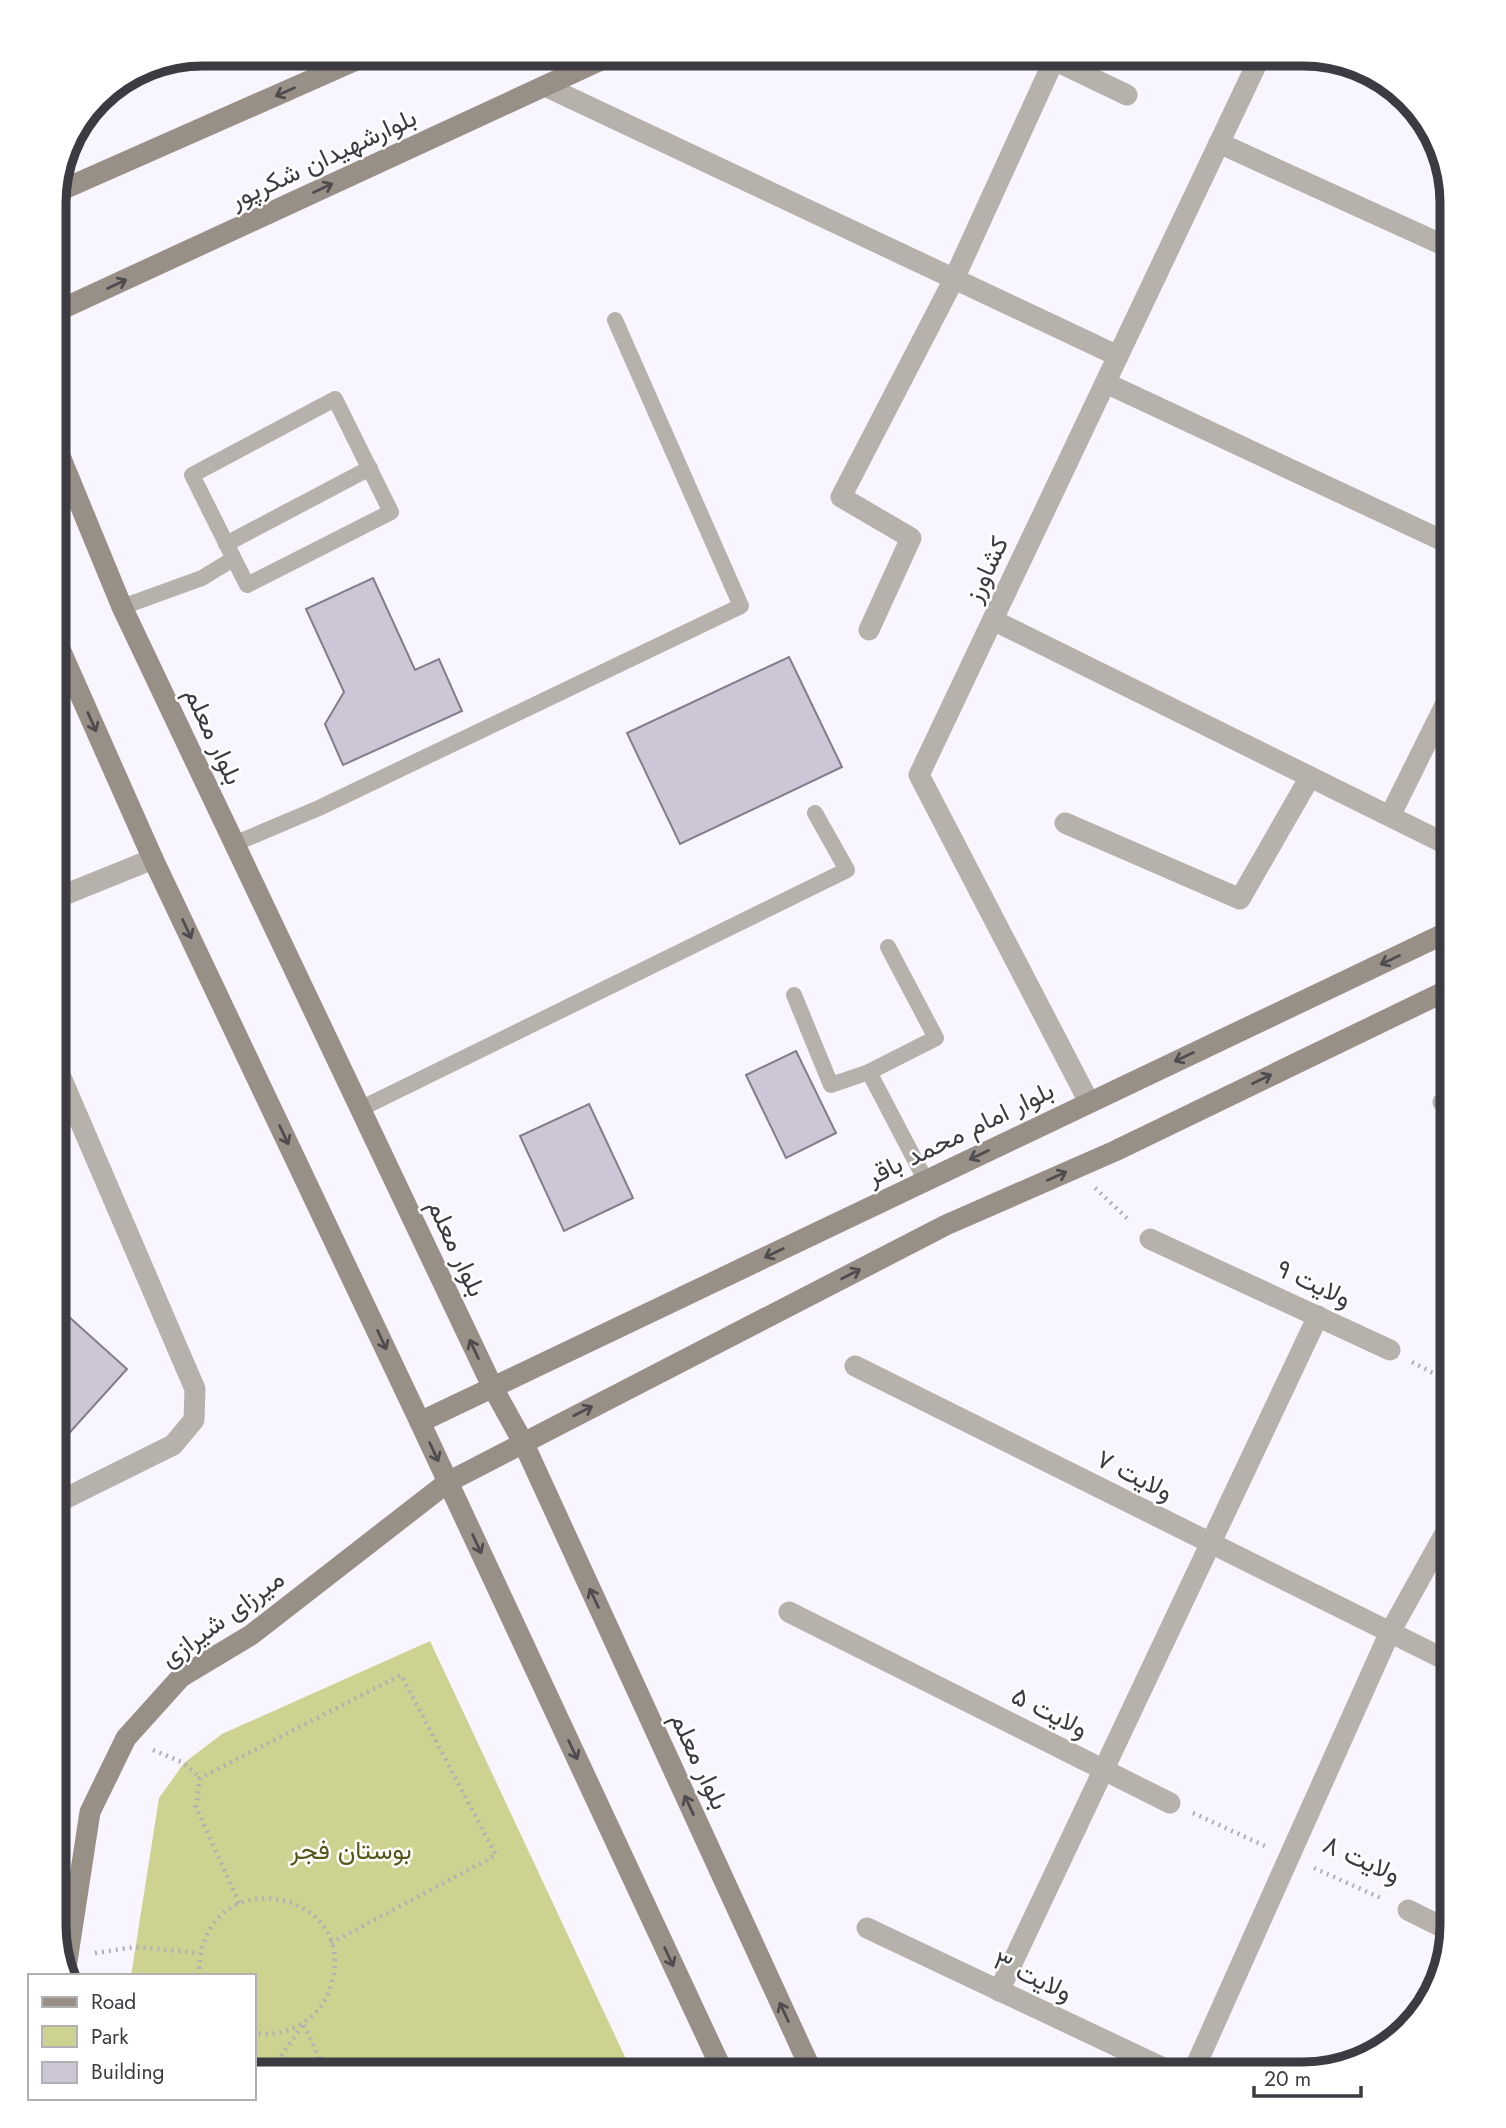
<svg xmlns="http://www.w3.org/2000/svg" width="1506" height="2128" font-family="Jost,Vazirmatn,sans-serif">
<rect width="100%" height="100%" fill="#f8f5ff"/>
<path fill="#ced290" d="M430 1641 633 2074 254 2073V1976H131L159 1798 184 1763 222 1734Z"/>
<g fill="#ccc6d6" stroke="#827c8b" stroke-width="2">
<path d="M373 578 415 670 439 659 462 711 343 765 325 724 344 692 306 609Z"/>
<path d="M789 657 842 767 680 844 627 733Z"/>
<path d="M796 1051 836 1133 786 1158 746 1075Z"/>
<path d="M589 1104 633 1198 564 1231 520 1136Z"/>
<path d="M68 1316 127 1369 54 1450V1330Z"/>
</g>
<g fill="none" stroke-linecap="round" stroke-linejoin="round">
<g stroke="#b0aeb7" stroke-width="4.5" stroke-dasharray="2 5" stroke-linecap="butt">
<path d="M1095 1188 1130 1221"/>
<path d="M1412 1362 1452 1383"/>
<path d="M153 1750 184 1763 200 1778"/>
<path d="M1193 1813 1265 1846"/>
<path d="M1314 1868 1383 1899"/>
<path d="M239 1903 196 1807 200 1778 401 1675 496 1855 331 1943"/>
<path d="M95 1953 135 1947 199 1953"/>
<path d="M199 1976C198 1860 348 1887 334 1972 331 1989 326 2003 313 2015 298 2029 274 2038 254 2032"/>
<path d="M304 2025 326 2073"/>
<path d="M269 2073 303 2025"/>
</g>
<g stroke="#b7b1ac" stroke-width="16">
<path d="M335 399 391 512 247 585 192 475Z"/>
<path d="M226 544 370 468"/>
<path d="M122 607 202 578 233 559"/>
<path d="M234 844 319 808 741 606 615 320"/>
<path d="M794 995 831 1085 869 1072 936 1038 888 947"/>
<path d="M869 1072 926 1181"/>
<path d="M360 1109 847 870 815 813"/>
</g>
<g stroke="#b7b1ac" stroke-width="21">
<path d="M545 86 1118 356"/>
<path d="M1219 143 1452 249"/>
<path d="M1106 383 1452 545"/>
<path d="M993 620 1452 847"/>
<path d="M869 630 911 538 841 497 954 279 1054 60 1127 95"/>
<path d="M1390 816 1452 691"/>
<path d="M1065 823 1240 899 1310 777"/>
<path d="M54 899 153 859"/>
<path d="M1089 1102 919 775 1261 55"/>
<path d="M1443 1102 1452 1106"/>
<path d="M1150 1239 1390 1350"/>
<path d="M855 1366 1452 1663"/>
<path d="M54 1504 173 1445 194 1420 195 1389 54 1061"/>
<path d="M789 1612 1170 1803"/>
<path d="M1408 1910 1450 1931"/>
<path d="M867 1928 1176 2074"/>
<path d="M999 1991 1318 1316"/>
<path d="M1192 2074 1389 1634 1452 1521"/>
</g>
<g stroke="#988f87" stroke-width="21">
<path d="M55 193 370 54"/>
<path d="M55 312 614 54"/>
<path d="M55 444 122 607 493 1388 523 1442 813 2074"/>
<path d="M55 638 153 859 420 1422 724 2074"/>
<path d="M420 1422 1452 930"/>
<path d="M66 1968 90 1812 126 1738 181 1677 251 1635 448 1482 946 1225 1115 1151 1452 988"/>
</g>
</g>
<defs><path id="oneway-shaft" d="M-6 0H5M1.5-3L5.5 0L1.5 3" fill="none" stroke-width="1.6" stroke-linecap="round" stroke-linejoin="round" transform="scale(1.75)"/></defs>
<g stroke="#4f4c50">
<use href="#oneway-shaft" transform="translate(285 92) rotate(156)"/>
<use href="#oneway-shaft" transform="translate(323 188) rotate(-25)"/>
<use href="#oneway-shaft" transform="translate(117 284) rotate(-25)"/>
<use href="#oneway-shaft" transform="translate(92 722) rotate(66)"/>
<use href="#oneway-shaft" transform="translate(187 929) rotate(65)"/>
<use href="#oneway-shaft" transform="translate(1390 960) rotate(155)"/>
<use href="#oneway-shaft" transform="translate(1184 1057) rotate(155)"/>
<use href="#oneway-shaft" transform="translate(1262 1079) rotate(-26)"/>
<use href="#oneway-shaft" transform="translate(284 1135) rotate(65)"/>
<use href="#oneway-shaft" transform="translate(979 1155) rotate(154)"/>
<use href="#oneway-shaft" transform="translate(1057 1176) rotate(-24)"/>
<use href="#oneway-shaft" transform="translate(774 1253) rotate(154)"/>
<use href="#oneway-shaft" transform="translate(851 1274) rotate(-27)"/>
<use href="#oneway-shaft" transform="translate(382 1340) rotate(65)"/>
<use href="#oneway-shaft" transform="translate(474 1349) rotate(-115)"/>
<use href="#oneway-shaft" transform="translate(583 1411) rotate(-27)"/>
<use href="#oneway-shaft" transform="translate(434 1452) rotate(65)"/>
<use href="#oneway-shaft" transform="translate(477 1544) rotate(65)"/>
<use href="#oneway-shaft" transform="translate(594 1598) rotate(-115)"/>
<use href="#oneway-shaft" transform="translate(573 1750) rotate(65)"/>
<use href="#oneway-shaft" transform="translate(689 1805) rotate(-115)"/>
<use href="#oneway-shaft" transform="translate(669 1957) rotate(65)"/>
<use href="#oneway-shaft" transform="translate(784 2012) rotate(-115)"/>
</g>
<g text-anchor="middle" stroke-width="5" stroke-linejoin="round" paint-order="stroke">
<g font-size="26" fill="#3d3b42" stroke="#fff">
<text transform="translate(323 158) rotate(-25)" y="9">بلوارشهیدان شکرپور</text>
<text transform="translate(986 569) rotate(-65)" y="9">کشاورز</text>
<text transform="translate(214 736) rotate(65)" y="9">بلوار معلم</text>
<text transform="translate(960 1133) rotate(-26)" y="9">بلوار امام محمد باقر</text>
<text transform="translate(457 1248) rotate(65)" y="9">بلوار معلم</text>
<text transform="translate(1314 1283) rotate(25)" y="9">ولایت ۹</text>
<text transform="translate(1135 1475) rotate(27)" y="9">ولایت ۷</text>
<text transform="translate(222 1618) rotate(-36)" y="9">میرزای شیرازی</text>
<text transform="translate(1050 1712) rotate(27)" y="9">ولایت ۵</text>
<text transform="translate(700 1761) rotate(65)" y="9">بلوار معلم</text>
<text transform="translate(1362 1859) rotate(24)" y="9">ولایت ۸</text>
<text transform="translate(1033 1976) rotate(25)" y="9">ولایت ۳</text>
</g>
<g font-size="26" fill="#565719" stroke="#fff">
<text x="351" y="1859">بوستان فجر</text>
</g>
</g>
<path d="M0 0H1506V2128H0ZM203 66H1303A137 137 0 0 1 1440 203V1925A137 137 0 0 1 1303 2062H203A137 137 0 0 1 66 1925V203A137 137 0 0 1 203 66Z" fill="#fff" fill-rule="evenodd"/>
<path fill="none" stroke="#3d3b42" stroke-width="9" d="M203 66H1303A137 137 0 0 1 1440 203V1925A137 137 0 0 1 1303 2062H203A137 137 0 0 1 66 1925V203A137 137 0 0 1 203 66Z"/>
<rect x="28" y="1974" width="228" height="126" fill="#ffffff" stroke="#b1b1b3" stroke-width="2"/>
<rect x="42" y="1997" width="35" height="10" fill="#988f87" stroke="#b1b1b3" stroke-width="2"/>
<text x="91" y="2009" font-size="21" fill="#3d3b42">Road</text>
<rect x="42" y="2026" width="35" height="21" fill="#ced290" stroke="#b1b1b3" stroke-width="2"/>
<text x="91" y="2044" font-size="21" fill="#3d3b42">Park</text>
<rect x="42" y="2062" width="35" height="21" fill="#ccc6d6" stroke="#b1b1b3" stroke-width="2"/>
<text x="91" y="2079" font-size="21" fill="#3d3b42">Building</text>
<path d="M1254 2086v10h107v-10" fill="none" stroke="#3d3b42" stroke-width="3.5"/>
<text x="1264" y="2086" font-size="21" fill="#3d3b42" stroke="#ffffff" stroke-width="5" paint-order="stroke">20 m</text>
</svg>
